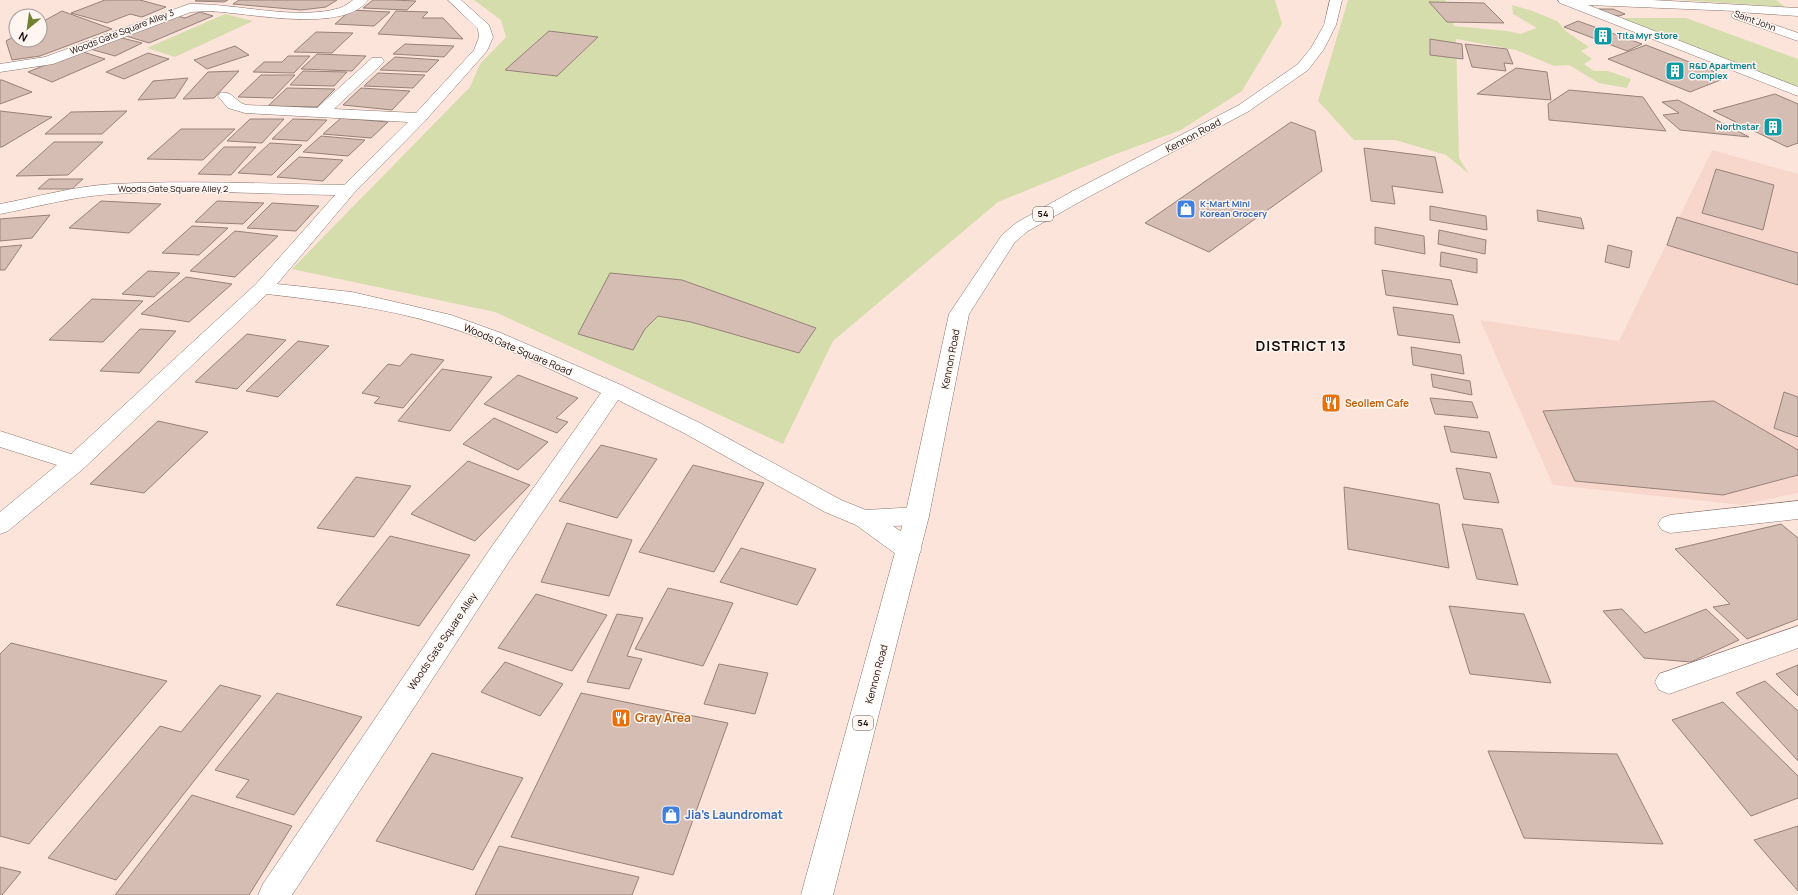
<svg xmlns="http://www.w3.org/2000/svg" width="1798" height="895" font-family="Manrope,sans-serif">
<rect width="100%" height="100%" fill="#fde4db"/>
<path fill="#f7d7cb" d="M1712 150 1798 174V493L1742 505 1553 485 1480 320 1619 341Z"/>
<g fill="#d5ddac">
<path d="M474 0H1275L1282 24 1242 91 1181 130 1108 157 998 202 833 341 783 444 495 312 292 269 470 87 480 64 506 37 501 20Z"/>
<path d="M1348 0H1445L1454 26 1507 31 1520 34 1537 28 1513 14 1512 5 1530 10 1557 21 1567 32 1589 47 1581 51 1592 59 1584 64 1594 71H1608L1631 79 1627 88 1599 83 1569 65 1554 66 1516 50 1456 39 1459 158 1469 174 1446 155 1395 140H1354L1318 101Z"/>
<path d="M1680 0H1776L1785 7Z"/>
<path d="M225 14 253 21 175 57 147 48Z"/>
<path d="M1610 18H1686L1798 59V90Z"/>
</g>
<g fill="#d5bdb4" stroke="#978179">
<path d="M105 0H140L166 7 142 17 130 14 107 23 71 13Z"/>
<path d="M197 0H228L224 2 195 1Z"/>
<path d="M239 0H337L326 7 301 10 233 4Z"/>
<path d="M373 0H393L416 1 407 10 363 8Z"/>
<path d="M1429 2 1484 3 1504 23 1447 22Z"/>
<path d="M1599 9H1613L1625 14 1619 16 1607 14Z"/>
<path d="M351 10 390 12 374 26 335 24Z"/>
<path d="M62 11 112 29 40 56 12 60 6 41 16 35V40H40V23Z"/>
<path d="M396 11 428 12 422 18H443L463 39 378 34Z"/>
<path d="M200 12 213 16 149 43 123 35 173 15 185 18Z"/>
<path d="M1578 21 1642 44 1627 51 1564 27Z"/>
<path d="M549 31 598 37 557 76 505 70Z"/>
<path d="M316 32 353 33 332 53 294 52Z"/>
<path d="M118 37 142 43 115 56 90 49Z"/>
<path d="M1430 39 1462 44 1463 59 1430 55Z"/>
<path d="M405 44 454 46 444 57 393 54Z"/>
<path d="M1465 44 1507 49 1513 64 1504 63 1506 71 1472 67Z"/>
<path d="M1646 45 1697 65 1728 77 1690 92 1608 59Z"/>
<path d="M235 46 249 55 207 69 194 60Z"/>
<path d="M80 51 105 59 52 82 28 72Z"/>
<path d="M148 53 169 59 124 79 106 72Z"/>
<path d="M317 54 366 56 352 71 301 69Z"/>
<path d="M288 56H310L294 73 253 72 264 62H282Z"/>
<path d="M395 57 439 60 427 72 380 70Z"/>
<path d="M1516 68 1547 72 1551 100 1477 94Z"/>
<path d="M239 71 214 98 183 99 208 72Z"/>
<path d="M303 71 347 72 334 86 290 85Z"/>
<path d="M378 73 425 75 413 88 364 86Z"/>
<path d="M261 75H295L273 98 238 97Z"/>
<path d="M188 78 175 98 138 100 153 81Z"/>
<path d="M0 80H2L32 92 0 104Z"/>
<path d="M287 88 335 89 317 107 268 106Z"/>
<path d="M361 88 410 91 392 110 343 105Z"/>
<path d="M1569 90 1643 97 1666 131 1549 120 1548 104Z"/>
<path d="M1775 94 1798 104V143L1787 147 1713 111Z"/>
<path d="M1678 100 1749 137 1680 130 1663 115 1679 113 1662 102Z"/>
<path d="M0 111 52 117 2 147H0Z"/>
<path d="M127 111 102 134H45L71 112Z"/>
<path d="M341 118 388 122 371 138 323 134Z"/>
<path d="M250 119H284L262 143 227 141Z"/>
<path d="M293 119 327 120 307 141 272 139Z"/>
<path d="M1291 122 1315 131 1322 171 1209 252 1145 223Z"/>
<path d="M181 129H235L203 160 147 159Z"/>
<path d="M321 136 365 140 348 156 303 152Z"/>
<path d="M54 142H103L68 175 16 176Z"/>
<path d="M270 143 302 145 272 175 238 173Z"/>
<path d="M224 147H256L231 175 198 174Z"/>
<path d="M1364 148 1435 157 1443 193 1392 186 1395 204 1371 201Z"/>
<path d="M299 157 343 160 323 181 277 177Z"/>
<path d="M1716 169 1774 185 1763 230 1702 213Z"/>
<path d="M49 179H83L72 189H38Z"/>
<path d="M101 201 161 204 129 233 69 228Z"/>
<path d="M217 201 264 203 243 224 195 222Z"/>
<path d="M272 203 319 206 296 231 247 228Z"/>
<path d="M1430 206 1486 216 1487 230 1430 220Z"/>
<path d="M1537 210 1581 218 1584 229 1538 221Z"/>
<path d="M50 215 32 238 0 241V219Z"/>
<path d="M1677 217 1798 253V285L1667 245Z"/>
<path d="M192 226 228 228 199 255 162 253Z"/>
<path d="M1375 227 1424 236 1425 254 1375 244Z"/>
<path d="M1439 230 1486 240 1485 254 1438 244Z"/>
<path d="M235 231 278 236 235 277 190 271Z"/>
<path d="M22 245 5 270H0V247Z"/>
<path d="M1608 245 1632 251 1629 268 1605 262Z"/>
<path d="M1441 252 1477 259V273L1440 266Z"/>
<path d="M1382 270 1451 280 1458 305 1386 295Z"/>
<path d="M148 271 180 273 154 297 122 294Z"/>
<path d="M610 273 682 280 816 328 799 353 691 322 658 316 645 329 633 350 578 334Z"/>
<path d="M186 277 232 284 189 322 141 314Z"/>
<path d="M92 299 143 301 103 342 49 340Z"/>
<path d="M1393 307 1453 315 1460 343 1398 335Z"/>
<path d="M140 329 176 331 139 373 100 371Z"/>
<path d="M247 334 286 340 237 389 195 382Z"/>
<path d="M298 341 329 346 278 397 246 391Z"/>
<path d="M1411 347 1461 355 1464 374 1413 365Z"/>
<path d="M411 354 444 360 403 408 374 403 380 397 362 393 388 364 400 366Z"/>
<path d="M442 369 492 377 450 431 398 421Z"/>
<path d="M1431 374 1470 381 1472 395 1433 387Z"/>
<path d="M518 375 578 398 556 418 568 422 557 433 484 404Z"/>
<path d="M1784 392 1798 397V437L1774 428Z"/>
<path d="M1430 398 1472 402 1478 418 1435 414Z"/>
<path d="M1714 401 1798 450V475L1723 495 1575 481 1543 411Z"/>
<path d="M494 418 548 442 518 470 463 444Z"/>
<path d="M158 421 208 432 144 493 90 484Z"/>
<path d="M1444 426 1489 432 1497 458 1451 452Z"/>
<path d="M601 445 657 459 617 518 559 501Z"/>
<path d="M468 461 530 485 475 541 411 514Z"/>
<path d="M693 465 764 483 714 572 639 552Z"/>
<path d="M1456 468 1490 473 1499 503 1464 499Z"/>
<path d="M356 477 411 486 374 537 317 528Z"/>
<path d="M1344 487 1439 504 1449 568 1348 549Z"/>
<path d="M567 523 632 540 609 596 541 582Z"/>
<path d="M1462 524 1502 529 1518 585 1477 579Z"/>
<path d="M1781 524 1798 538V619L1747 639 1713 607 1730 604 1675 549Z"/>
<path d="M390 536 470 555 419 626 336 605Z"/>
<path d="M741 548 816 569 797 605 720 582Z"/>
<path d="M668 588 733 603 703 666 635 649Z"/>
<path d="M536 594 607 615 572 671 498 648Z"/>
<path d="M1449 606 1524 614 1551 683 1470 674Z"/>
<path d="M1622 609 1645 633 1706 609 1739 640 1691 662 1644 658 1603 611Z"/>
<path d="M617 614 643 618 627 656 642 659 629 689 587 682Z"/>
<path d="M11 643 167 681 29 844 0 836V654Z"/>
<path d="M505 662 563 684 540 716 481 692Z"/>
<path d="M719 664 768 673 755 714 704 704Z"/>
<path d="M1798 665V696L1776 674Z"/>
<path d="M1765 681 1798 711V761L1736 693Z"/>
<path d="M220 685 261 696 116 880 48 858 160 726 181 732Z"/>
<path d="M277 693 362 717 294 815 236 797 249 780 215 770Z"/>
<path d="M581 693 728 723 673 875 511 837Z"/>
<path d="M1723 702 1798 776V798L1751 816 1672 720Z"/>
<path d="M1488 751 1617 754 1663 844 1524 838Z"/>
<path d="M432 753 523 778 473 870 376 841Z"/>
<path d="M192 795 292 826 249 895H115Z"/>
<path d="M1798 826V891L1754 840Z"/>
<path d="M499 846 639 877 632 895H475Z"/>
<path d="M0 867 21 872 2 895H0Z"/>
</g>
<g fill="none" stroke-linecap="round" stroke-linejoin="round">
<g stroke="#8a746c" stroke-width="1">
<g id="minor">
<path d="M353 0H368C347 31 263 16 231 13 217 11 204 11 191 12L53 64 0 72V64L45 57 189 4C236 3 296 21 340 8 345 6 349 3 353 0Z"/>
<path d="M448 0H461L489 25 493 37 487 51 425 121 354 193 277 284 352 292 451 315 501 333 621 385 700 423 841 500 866 510 917 507 925 510 929 516 925 522 917 525 893 526 918 543 921 550 918 557 909 560 900 557 856 525 825 512 684 433 618 400 508 563 292 895H258L263 884 490 549 601 393C548 369 495 340 438 324 382 307 325 301 267 294L83 469 8 531 0 534V512L57 465 0 447V431L71 454 256 284 335 195C261 194 187 189 113 194 75 196 37 207 0 214V204C37 197 75 186 113 184 189 180 268 184 344 185L408 122 245 113 228 108 218 96 220 93C232 90 234 101 246 105L317 108 372 58H382L384 61 382 64 334 109 416 113 474 50 479 37 478 29Z"/>
<path d="M1558 0H1652L1798 8V16L1738 12 1798 33V41L1733 18 1731 15 1736 11 1588 5 1798 87V96L1560 3Z"/>
<path d="M1798 501V519L1670 533 1662 530 1658 524 1662 518 1670 515Z"/>
<path d="M1798 626V648L1669 694 1659 690 1655 682 1659 674Z"/>
</g>
</g>
<g stroke="#8a746c" stroke-width="1">
<path id="highway" d="M1330 0H1342L1336 25 1324 49 1308 70 1249 111 1083 200 1028 231 1015 242 969 314 929 516 833 895H801L905 516 949 314 1002 235 1016 223 1071 192 1239 105 1298 64 1311 48 1324 25Z"/>
</g>
<use href="#minor" fill="#fff" fill-rule="evenodd"/>
<use href="#highway" fill="#fff" fill-rule="evenodd"/>
</g>
<defs>
<g id="building-square" transform="scale(1)"><rect x="-9" y="-9" width="18" height="18" rx="4" fill="#0f9aa8" stroke="#fff5f1"/><path d="M-4-6H4V6H1V3H-1V6H-4ZM-2.5-4.3h1.7v1.8h-1.7ZM.8-4.3h1.7v1.8H.8ZM-2.5-1h1.7V.8h-1.7ZM.8-1h1.7V.8H.8Z" fill="#fff"/></g>
<g id="shop-square" transform="scale(1)"><rect x="-9" y="-9" width="18" height="18" rx="4" fill="#3f7fe0" stroke="#fff5f1"/><path d="M-5-2.5h2.3a2.7 3.5 0 0 1 5.4 0H5L5.5 6h-11ZM-1.5-2.5h3a1.5 2.3 0 0 0-3 0Z" fill="#fff"/></g>
<g id="restaurant-square" transform="scale(1)"><rect x="-9" y="-9" width="18" height="18" rx="4" fill="#e8710a" stroke="#fff5f1"/><path d="M-5-6h1v4h1v-4h1v4h1v-4h1v5L-1.5 .5V6h-2V.5L-5-1ZM5-6V6H3V1.5H1.5Q1.5-4 5-6Z" fill="#fff"/></g>
</defs>
<g fill-rule="evenodd">
<use href="#building-square" x="1603" y="36"/>
<use href="#building-square" x="1675" y="71"/>
<use href="#building-square" x="1773" y="127"/>
<use href="#shop-square" x="1186" y="209"/>
<use href="#restaurant-square" x="1331" y="403"/>
<use href="#restaurant-square" x="621" y="718"/>
<use href="#shop-square" x="671" y="815"/>
</g>
<g text-anchor="middle" stroke-width="3" stroke-linejoin="round" paint-order="stroke">
<g font-size="9" fill="#19110e" stroke="#fff5f1">
<text transform="translate(1755 21) rotate(20)" y="3">Saint John</text>
<text transform="translate(122 32) rotate(-21)" y="3">Woods Gate Square Alley 3</text>
<text x="173" y="192">Woods Gate Square Alley 2</text>
</g>
<g font-size="9" font-weight="bold" fill="#0d838f" stroke="#fff5f1" text-anchor="start">
<text x="1617" y="39">Tita Myr Store</text>
<text x="1689" y="69">R&amp;D Apartment<tspan x="1689" dy="10">Complex</tspan></text>
<text x="1759" y="130" text-anchor="end">Northstar</text>
</g>
<g font-size="9" font-weight="bold" fill="#366cbe" stroke="#fff5f1" text-anchor="start">
<text x="1200" y="207">K-Mart Mini<tspan x="1200" dy="10">Korean Grocery</tspan></text>
</g>
<g fill="#fff5f1" stroke="#5e5552" stroke-width="1">
<rect x="1033" y="207" width="20" height="14" rx="3"/>
<rect x="853" y="716" width="20" height="14" rx="3"/>
</g>
<g font-size="9" font-weight="bold" fill="#19110e">
<text x="1043" y="217">54</text>
<text x="863" y="726">54</text>
</g>
<g font-size="10" fill="#19110e" stroke="#fff5f1">
<text transform="translate(1193 135) rotate(-28)" y="4">Kennon Road</text>
<text transform="translate(518 349) rotate(23)" y="4">Woods Gate Square Road</text>
<text transform="translate(950 359) rotate(-79)" y="4">Kennon Road</text>
<text transform="translate(442 641) rotate(-56)" y="4">Woods Gate Square Alley</text>
<text transform="translate(876 674) rotate(-75)" y="4">Kennon Road</text>
</g>
<g font-size="10" font-weight="bold" fill="#c56008" stroke="#fff5f1" text-anchor="start">
<text x="1345" y="407">Seollem Cafe</text>
</g>
<g font-size="12" font-weight="bold" fill="#c56008" stroke="#fff5f1" text-anchor="start">
<text x="635" y="722">Gray Area</text>
</g>
<g font-size="12" font-weight="bold" fill="#366cbe" stroke="#fff5f1" text-anchor="start">
<text x="685" y="819">Jia's Laundromat</text>
</g>
<g font-size="14" font-weight="bold" letter-spacing="1" fill="#19110e" stroke="#fff5f1">
<text x="1301" y="351">DISTRICT 13</text>
</g>
</g>
<g transform="translate(28 28) rotate(209)"><circle r="19" fill="#fff5f1" stroke="#a39a96"/>
<path d="M0-3L7 15L0 10L-7 15Z" fill="#70802f"/>
<text y="-6" font-size="11" font-weight="bold" text-anchor="middle" fill="#19110e">N</text>
</g>
</svg>
